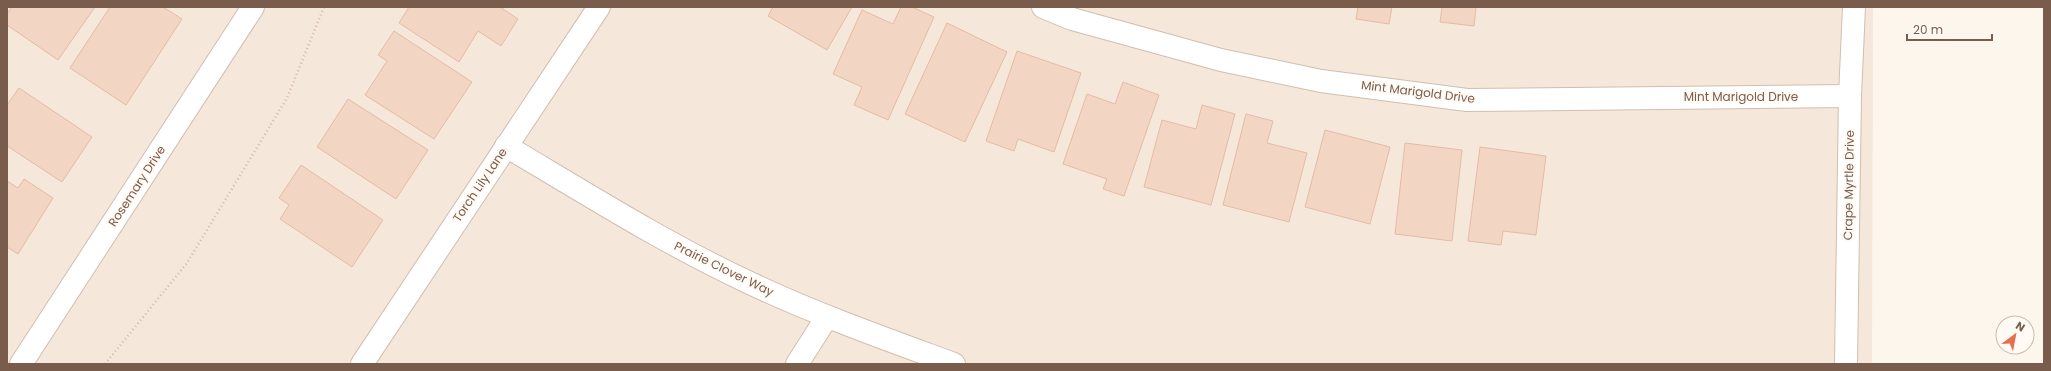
<svg xmlns="http://www.w3.org/2000/svg" width="2051" height="371" font-family="Poppins,sans-serif">
<rect width="100%" height="100%" fill="#fdf6ec"/>
<path fill="#f5e8da" d="M7 7H1873L1872 364H7Z"/>
<g fill="#f3d5c3" stroke="#e6bba3">
<path d="M12 7H95L58 60 7 25V14Z"/>
<path d="M110 7H163L182 19 126 105 70 68Z"/>
<path d="M409 7H500L518 19 501 46 478 31 459 62 399 23Z"/>
<path d="M773 7H852L827 50 768 16Z"/>
<path d="M901 7H912L934 17 888 120 854 105 862 87 833 74 862 10 893 24Z"/>
<path d="M1358 7H1392L1389 24 1356 19Z"/>
<path d="M1442 7H1476L1474 26 1440 22Z"/>
<path d="M947 23 1007 52 965 142 905 114Z"/>
<path d="M394 31 472 82 434 139 365 95 387 61 378 55Z"/>
<path d="M1017 51 1081 73 1054 152 1018 139 1014 151 986 141Z"/>
<path d="M1123 82 1159 95 1124 196 1103 189 1107 179 1063 164 1087 94 1115 104Z"/>
<path d="M19 88 92 137 62 182 7 146V105Z"/>
<path d="M348 99 428 150 396 199 317 147Z"/>
<path d="M1202 105 1235 114 1211 205 1144 187 1162 120 1196 129Z"/>
<path d="M1246 114 1273 121 1267 143 1307 153 1289 222 1223 205Z"/>
<path d="M1325 130 1390 147 1370 224 1305 207Z"/>
<path d="M1405 143 1462 150 1452 241 1395 234Z"/>
<path d="M1480 147 1546 156 1536 235 1503 231 1501 245 1468 241Z"/>
<path d="M301 165 383 220 352 267 280 219 289 205 279 198Z"/>
<path d="M24 179 53 198 18 254 7 247V181L18 188Z"/>
</g>
<g fill="none" stroke-linecap="round" stroke-linejoin="round">
<g stroke="#d1beb0" stroke-width="24">
<g id="street">
<path d="M1043 7 1072 19 1221 60 1321 81 1467 100 1850 96"/>
<path d="M506 146C587 194 666 244 752 284 818 315 886 339 954 364"/>
<path d="M21 364 253 7"/>
<path d="M362 364 599 7"/>
<path d="M797 364 827 317"/>
<path d="M1846 364 1850 96 1854 7"/>
</g>
</g>
<path stroke="#d9b8a5" stroke-width="2.5" stroke-dasharray="1 3" stroke-linecap="butt" d="M105 364 187 263 287 98 324 7"/>
<use href="#street" stroke="#fff" stroke-width="22"/>
</g>
<g text-anchor="middle" stroke-width="4" stroke-linejoin="round" paint-order="stroke">
<g font-size="12" fill="#7a5c4d" stroke="#fffaf3">
<text transform="translate(1418 92) rotate(7)" y="4">Mint Marigold Drive</text>
<text x="1741" y="101">Mint Marigold Drive</text>
<text transform="translate(480 185) rotate(-56)" y="4">Torch Lily Lane</text>
<text transform="translate(1849 185) rotate(-89)" y="4">Crape Myrtle Drive</text>
<text transform="translate(137 186) rotate(-57)" y="4">Rosemary Drive</text>
<text transform="translate(724 269) rotate(26)" y="4">Prairie Clover Way</text>
</g>
</g>
<rect width="2051" height="371" fill="none" stroke="#7a5c4d" stroke-width="16"/>
<g transform="translate(2015 335) rotate(32)"><circle r="19" fill="#fffaf3" stroke="#cabbb1"/>
<path d="M0-3L7 15L0 10L-7 15Z" fill="#e76f51"/>
<text y="-6" font-size="11" font-weight="bold" text-anchor="middle" fill="#7a5c4d">N</text>
</g>
<path d="M1907 34v6h85v-6" fill="none" stroke="#7a5c4d" stroke-width="2"/>
<text x="1913" y="34" font-size="12" fill="#7a5c4d" stroke="#fffaf3" stroke-width="3" paint-order="stroke">20 m</text>
</svg>
